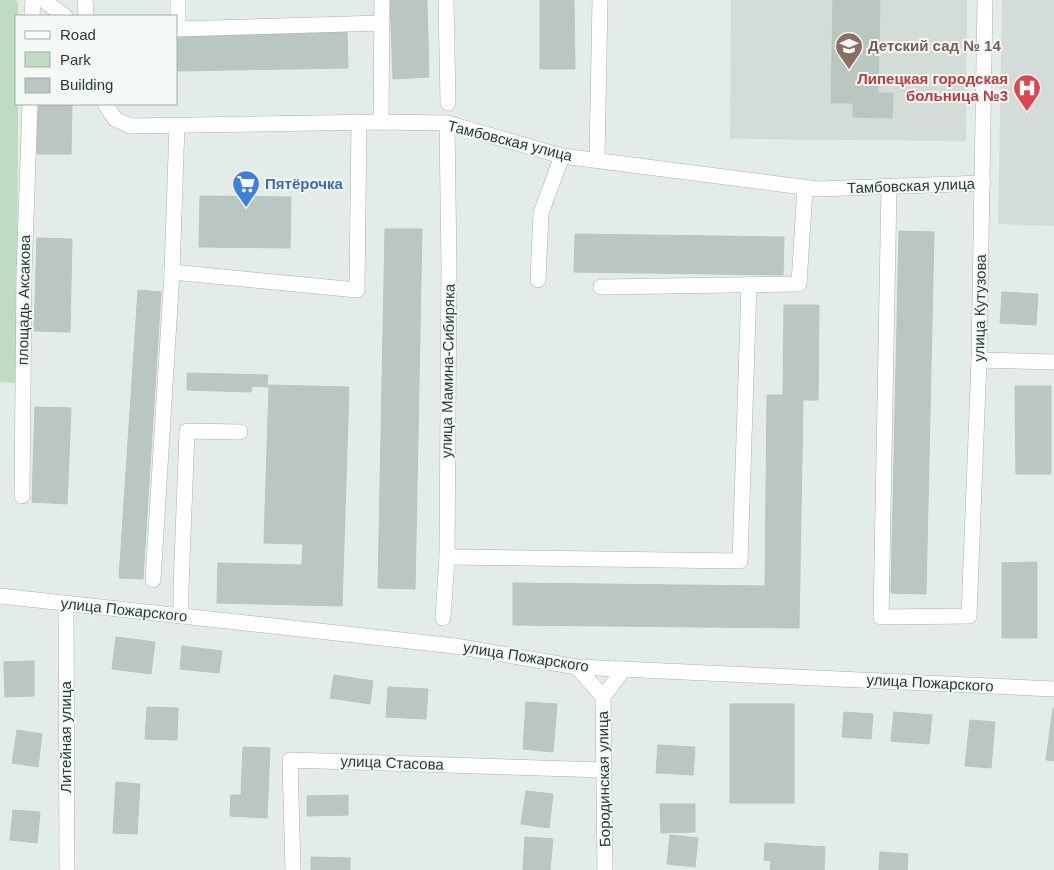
<svg xmlns="http://www.w3.org/2000/svg" width="1054" height="870" font-family="Helvetica,sans-serif">
<rect width="100%" height="100%" fill="#e4ece7"/>
<g fill="#d3dcd6">
<path d="M731 0H967L966 141 730 139Z"/>
<path d="M1002 0H1054V226L998 224Z"/>
</g>
<path fill="#bfdbc1" d="M0 0H14L18 2V16H16V104H18L17 383 0 382Z"/>
<g fill="#bac7c0" stroke="#b7c6bd">
<path d="M390 0H427L429 77 393 79Z"/>
<path d="M540 0H574L575 69H540Z"/>
<path d="M833 0H880L878 93H893L892 118 853 117V103H831Z"/>
<path d="M347 31 348 68 176 71V34Z"/>
<path d="M38 104H72L71 154H37Z"/>
<path d="M200 196 291 197 290 248 199 247Z"/>
<path d="M385 229H422L415 589 378 588Z"/>
<path d="M899 231 934 232 926 594 891 593Z"/>
<path d="M575 234 784 237 783 275 574 272Z"/>
<path d="M37 238 72 239 70 332 34 331Z"/>
<path d="M138 290 161 292 143 579 119 578Z"/>
<path d="M1002 292 1038 294 1036 325 1000 323Z"/>
<path d="M784 305H819L818 400H803L799 628 513 625V583L765 586 767 395H783Z"/>
<path d="M187 373 268 375 267 385 349 387 342 606 217 603 218 563 302 565 303 544 264 543 269 387 252 386 251 392 187 390Z"/>
<path d="M1015 386H1051V474H1016Z"/>
<path d="M35 407 71 408 67 504 32 502Z"/>
<path d="M1037 562V638H1002V563Z"/>
<path d="M116 637 155 642 151 674 112 669Z"/>
<path d="M182 646 222 651 219 673 180 669Z"/>
<path d="M34 661V696L5 697 4 662Z"/>
<path d="M334 675 373 681 370 704 330 698Z"/>
<path d="M388 687 428 689 426 719 386 717Z"/>
<path d="M526 702 557 704 553 752 523 749Z"/>
<rect x="730" y="704" width="64" height="99"/>
<path d="M147 707 178 708 177 740 145 739Z"/>
<path d="M1053 708 1054 709V761L1046 760Z"/>
<path d="M844 712 873 714 871 739 842 737Z"/>
<path d="M894 712 932 715 929 744 891 741Z"/>
<path d="M970 720 995 722 991 768 965 766Z"/>
<path d="M17 730 42 734 38 767 12 763Z"/>
<path d="M658 745 695 747 693 775 656 773Z"/>
<path d="M243 747 270 748 267 818 230 816 231 795H241Z"/>
<path d="M116 782 140 784 137 834 113 833Z"/>
<path d="M526 791 553 794 549 828 521 824Z"/>
<path d="M348 795V815L307 816V796Z"/>
<path d="M660 804H695V832L661 833Z"/>
<path d="M13 810 40 812 37 843 10 840Z"/>
<path d="M670 835 698 838 695 867 667 864Z"/>
<path d="M525 837 553 839 550 870H523Z"/>
<path d="M765 843 825 847 824 870H770L771 861 764 860Z"/>
<path d="M880 852 908 854 907 870H879Z"/>
<path d="M311 857 350 858V870H311Z"/>
</g>
<g fill="none" stroke-linecap="round" stroke-linejoin="round">
<g stroke="#a7b4ad" stroke-width="16">
<g id="minor">
<path d="M43 0 65 16"/>
<path d="M85 0 86 16"/>
<path d="M178 0V29"/>
<path d="M446 0 448 103"/>
<path d="M32 16 33 0"/>
<path d="M176 29 382 23"/>
<path d="M105 104 115 119 130 126 381 122 447 123 562 156 818 189 983 183"/>
<path d="M381 122 382 0"/>
<path d="M597 160 600 0"/>
<path d="M889 187 881 617 969 616 979 360 985 0"/>
<path d="M172 272 357 290 359 122"/>
<path d="M538 280 541 213 562 156"/>
<path d="M601 287 799 284 805 188"/>
<path d="M979 360 1054 362"/>
<path d="M22 496 24 275 30 104"/>
<path d="M447 557 740 561 749 285"/>
<path d="M153 580 172 272 177 125"/>
<path d="M0 596 455 646 577 667 1054 689"/>
<path d="M66 604 67 870"/>
<path d="M181 616V588L187 431 240 432"/>
<path d="M443 618 447 557 449 267 447 123"/>
<path d="M577 667 603 697 605 870"/>
<path d="M603 697 624 669"/>
<path d="M293 870 290 760 604 770"/>
</g>
</g>
<use href="#minor" stroke="#fff" stroke-width="15"/>
</g>
<defs>
<g id="school-pin" transform="scale(1.4375)"><path d="M0 17L-7.5 6A9.5 9.5 0 1 1 7.5 6Z" fill="#8d6e63" stroke="#f5f9f6"/><path d="M0-5L7-2L0 1L-7-2ZM-4 1L0 2.5L4 1V4Q0 6-4 4Z" fill="#fff"/></g>
<g id="hospital-pin" transform="scale(1.4375)"><path d="M0 17L-7.5 6A9.5 9.5 0 1 1 7.5 6Z" fill="#e0444e" stroke="#f5f9f6"/><path d="M-5-5h3v3.5h4V-5h3V5h-3V1.5h-4V5h-3Z" fill="#fff"/></g>
<g id="supermarket-pin" transform="scale(1.4375)"><path d="M0 17L-7.5 6A9.5 9.5 0 1 1 7.5 6Z" fill="#3f7fe0" stroke="#f5f9f6"/><path d="M-6-5.5h2.5l.6 2H6L4.5 2H-2.5L-4.4-4H-6ZM-1.5 3.2a1.3 1.3 0 1 0 .1 0ZM3 3.2a1.3 1.3 0 1 0 .1 0Z" fill="#fff"/></g>
</defs>
<g fill-rule="evenodd">
<use href="#school-pin" x="849" y="46"/>
<use href="#hospital-pin" x="1027" y="88"/>
<use href="#supermarket-pin" x="246" y="184"/>
</g>
<g text-anchor="middle" stroke-width="4" stroke-linejoin="round" paint-order="stroke">
<g font-size="15" font-weight="bold" fill="#785e54" stroke="#f5f9f6" text-anchor="start">
<text x="868" y="51">Детский сад № 14</text>
</g>
<g font-size="15" font-weight="bold" fill="#be3a42" stroke="#f5f9f6" text-anchor="end">
<text x="1008" y="84">Липецкая городская<tspan x="1008" dy="17">больница №3</tspan></text>
</g>
<g font-size="15" fill="#253d32" stroke="#f5f9f6">
<text transform="translate(510 141) rotate(14)" y="5">Тамбовская улица</text>
<text transform="translate(911 186) rotate(-2)" y="5">Тамбовская улица</text>
<text transform="translate(24 300) rotate(-89)" y="5">площадь Аксакова</text>
<text transform="translate(980 308) rotate(-89)" y="5">улица Кутузова</text>
<text transform="translate(448 371) rotate(-89)" y="5">улица Мамина-Сибиряка</text>
<text transform="translate(124 610) rotate(6)" y="5">улица Пожарского</text>
<text transform="translate(526 657) rotate(9)" y="5">улица Пожарского</text>
<text transform="translate(930 683) rotate(3)" y="5">улица Пожарского</text>
<text transform="translate(66 737) rotate(-90)" y="5">Литейная улица</text>
<text transform="translate(392 763) rotate(2)" y="5">улица Стасова</text>
<text transform="translate(604 779) rotate(-91)" y="5">Бородинская улица</text>
</g>
<g font-size="15" font-weight="bold" fill="#366cbe" stroke="#f5f9f6" text-anchor="start">
<text x="265" y="189">Пятёрочка</text>
</g>
</g>
<rect x="15" y="15" width="162" height="90" fill="#f5f9f6" stroke="#a2aea8"/>
<rect x="25" y="31" width="25" height="8" fill="#ffffff" stroke="#a2aea8"/>
<text x="60" y="40" font-size="15" fill="#253d32">Road</text>
<rect x="25" y="52" width="25" height="15" fill="#bfdbc1" stroke="#a2aea8"/>
<text x="60" y="65" font-size="15" fill="#253d32">Park</text>
<rect x="25" y="78" width="25" height="15" fill="#bac7c0" stroke="#a2aea8"/>
<text x="60" y="90" font-size="15" fill="#253d32">Building</text>
</svg>
